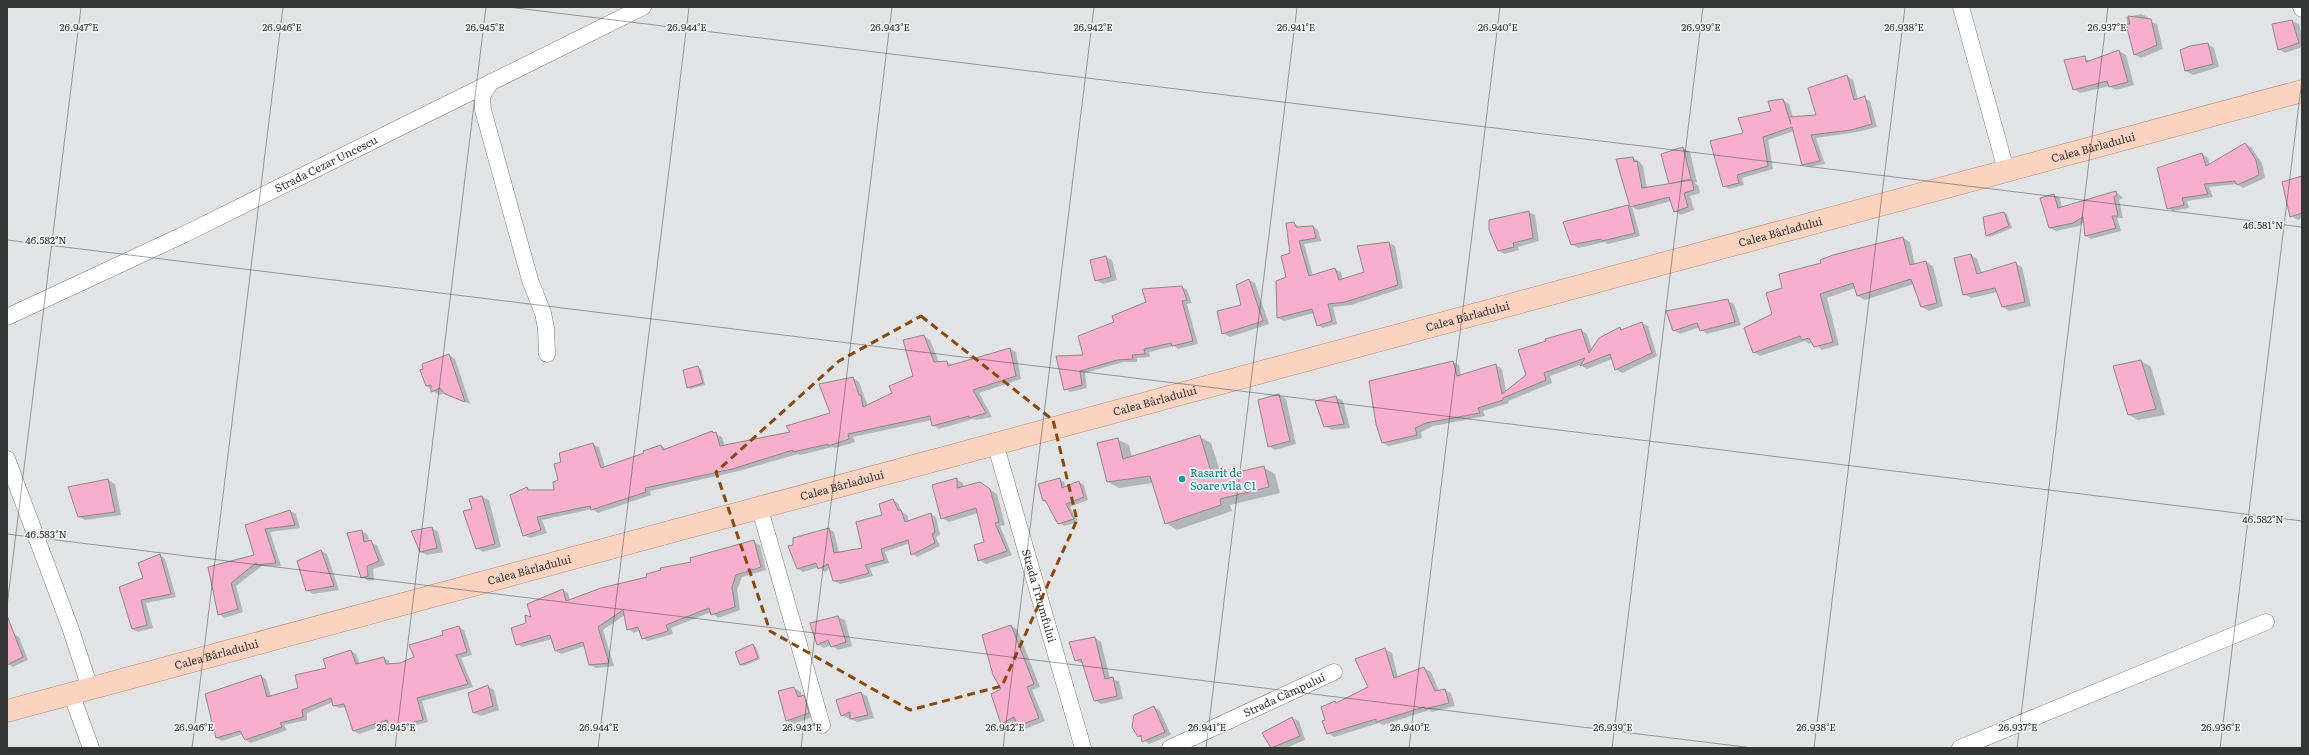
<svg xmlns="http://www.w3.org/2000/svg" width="2309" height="755" font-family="Literata,serif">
<rect width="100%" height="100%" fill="#e2e3e4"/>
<g fill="#0003">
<path d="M2141 14 2148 17 2147 20 2157 24 2163 49 2141 58 2135 55 2126 17Z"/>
<path d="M2292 21 2299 24 2302 36V47L2285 53 2279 49 2273 24Z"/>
<path d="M2208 44 2214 48 2219 67 2193 75 2186 71 2181 51Z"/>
<path d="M2119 51 2126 55 2134 85 2116 90 2109 86 2080 93 2074 89 2084 58 2091 61Z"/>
<path d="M1847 76 1853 80 1858 99 1864 98 1870 101 1877 127 1857 132 1816 138 1825 164 1809 167 1803 164 1794 131 1768 140 1773 169 1742 178 1744 185 1729 189 1724 186 1744 134 1772 112 1783 100 1789 104 1793 117 1817 116Z"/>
<path d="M2245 144 2251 147 2262 163 2265 178 2243 188 2237 184 2209 187 2213 197 2187 201 2189 208 2173 211 2168 208 2202 154 2208 158 2210 165Z"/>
<path d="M1683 148 1690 152 1697 182 1694 183 1698 185 1700 193 1690 196 1694 210 1681 215 1675 211 1671 201 1638 210 1632 207 1640 236 1608 244 1605 242 1578 248 1572 244 1627 206 1632 208 1617 160 1633 158 1639 161 1643 166 1647 189 1671 185Z"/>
<path d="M2302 177V218L2298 220 2291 216Z"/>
<path d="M2116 192 2123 198 2119 200 2123 218H2117L2121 231 2091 239 2086 236 2084 222 2079 226 2056 231 2050 228 2041 199 2054 195 2060 198 2062 208Z"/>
<path d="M1529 212 1535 215 1539 241 1518 247 1519 250 1504 254 1499 251Z"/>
<path d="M2004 213 2007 214 2012 228 1990 237 1987 235Z"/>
<path d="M1294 223 1300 228 1313 227 1318 230 1321 241 1304 244 1313 276 1335 269 1341 272 1343 280 1365 273 1358 246 1389 243 1395 246 1403 288 1351 305 1333 307 1337 324 1323 328 1317 325 1314 313 1284 321 1278 318 1287 278Z"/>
<path d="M1903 238 1910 242 1915 265 1926 262 1933 266 1943 306 1929 311 1922 307 1914 284 1865 300 1858 296 1855 288 1827 298 1839 345 1822 350 1813 342 1809 344 1805 341 1760 356 1753 352 1784 289 1822 263Z"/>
<path d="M1971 255 1977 259 1982 273 2015 263 2022 267 2031 306 2009 311 2003 307 1998 292 1971 298 1964 294Z"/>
<path d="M1106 257 1112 260 1117 280 1103 284 1096 280Z"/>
<path d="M1249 280 1255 283 1269 324 1230 337 1223 333 1242 306Z"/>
<path d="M1182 287 1187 290 1192 303 1187 304 1198 344 1178 349 1174 346 1149 352 1150 357 1137 358V362H1123L1085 373 1087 388 1070 392 1065 389 1084 356 1115 322Z"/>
<path d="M1728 301 1734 304 1741 325 1707 334 1700 327 1680 334 1674 330Z"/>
<path d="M1642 323 1648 326 1657 356 1622 373 1616 369 1612 359 1587 369 1580 365 1550 376 1552 383 1508 401 1509 403 1483 411 1485 416 1433 426 1421 432 1422 438 1389 446 1383 443 1453 362 1459 365 1461 375 1496 365 1502 369 1506 391 1581 330 1587 334 1592 350 1620 328 1623 330Z"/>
<path d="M924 336 930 340 939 362H947L953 365 1010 349 1016 352 1021 379 979 393 992 417 976 420 973 419 939 429 933 425 932 420 853 437 855 442 835 448 833 447 800 455 798 454 739 471 650 491 651 495 598 513 592 509 542 520 547 533 530 538 524 535 527 488 531 491H555L560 481 562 463 593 444 599 447 605 467 645 454 644 451 661 446 667 449 712 432 722 437 725 447 791 433 831 414 853 378 859 382 868 406 893 394 914 377Z"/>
<path d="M449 355 455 359 470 404 445 393 439 395 426 386Z"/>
<path d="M2141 361 2151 367 2165 415 2138 420 2129 415Z"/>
<path d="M698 367 701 369 705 385 690 389 688 387 684 371Z"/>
<path d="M1279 395 1286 399 1296 444 1275 450 1269 446Z"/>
<path d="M1336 397 1343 401 1350 428 1332 430 1325 426 1317 402Z"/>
<path d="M1200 437 1211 443 1222 477 1263 467 1275 474 1280 493 1230 505 1232 511 1177 530 1166 523 1153 483 1119 488 1108 482 1117 439 1129 445 1132 457Z"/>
<path d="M956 479 963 483V488L986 487 997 494 1005 525 1000 526 1012 555 986 564 979 560 985 542 978 513 949 522 942 518Z"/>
<path d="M1059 479 1064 482 1066 488 1079 482 1084 485 1088 500 1070 507 1078 522 1064 526 1059 523 1048 503 1043 500Z"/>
<path d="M108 480 115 484 121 515 85 520 78 516Z"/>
<path d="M482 497 489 500 501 547 483 552 477 548 473 510 470 500Z"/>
<path d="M893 500 898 503 902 512 907 515 909 522 931 514 936 517 940 535 936 537 940 546 917 557 912 554 910 543 885 552 889 563 870 568 873 576 840 584 834 581 830 568 825 572 819 567 803 572 797 568 829 529 834 532 839 553 863 549Z"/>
<path d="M290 511 296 514 300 528 270 532 281 566H262L236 586 243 612 224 618 219 614 210 567 255 555 246 525Z"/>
<path d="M432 528 438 532 443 552 427 555 420 552Z"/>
<path d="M362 531 368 535 369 542 377 545 385 565 373 569 374 580 369 581 362 577Z"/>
<path d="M754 542 760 545 766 570 742 577 737 590 740 610 718 618 711 612 671 628 673 634 648 641 643 638 640 630 634 633 628 629 625 615 603 630 614 666 596 668 590 665 585 646 561 654 556 651 552 639 522 647 517 644 527 624 563 590 568 593 570 601 648 578Z"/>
<path d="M321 551 327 554 339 590 313 594 307 590Z"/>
<path d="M160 555 165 559 176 597 146 603 153 628 138 632 132 629 144 579Z"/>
<path d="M838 617 845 620 852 646 838 650 831 645 824 648 818 644 812 624Z"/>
<path d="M1011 626 1017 629 1040 687 1032 690 1045 721 1025 729 1019 726 1017 722 1008 727 1002 724 993 694 1003 690Z"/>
<path d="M459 627 464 630 472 655 461 658 473 687 422 701 428 722 394 731 389 728 388 724 359 734 354 731 346 707 339 708 334 706 333 702 307 713V720L284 725 287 730 251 743 246 740 243 734 222 741 217 738 261 676 266 679 271 697 300 688 351 651 356 654 360 664 384 658 389 661 390 665 400 664 415 657 444 636 443 632Z"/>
<path d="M13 633 19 637 28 660 13 667 7 663V635Z"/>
<path d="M1095 638 1101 642 1110 679 1119 681 1123 699 1101 704 1095 700 1083 664 1075 660Z"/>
<path d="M753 645 756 647 760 659 744 666 741 665 737 653Z"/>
<path d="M1385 649 1392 653 1398 678 1424 668 1431 672 1439 691 1445 690 1451 693 1455 706 1432 712 1429 710 1383 725 1379 723 1334 737 1328 733 1327 721 1335 702 1338 704 1369 687Z"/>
<path d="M487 686 494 690 499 710 481 716 474 713 469 693Z"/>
<path d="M794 688 801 692 802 697 810 700 815 716 793 724 787 720Z"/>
<path d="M861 693 867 696 874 718 857 722 841 715Z"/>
<path d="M1154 707 1160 711 1171 735 1149 744 1139 736Z"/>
<path d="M1292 718 1299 721 1305 740 1286 748 1272 747Z"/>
</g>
<g fill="#f8afce" stroke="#8b898a">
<path d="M2128 16 2151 19 2157 45 2134 55 2126 24H2130Z"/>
<path d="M2292 20 2299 43 2278 50 2272 24Z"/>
<path d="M2208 43 2213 64 2185 71 2180 50 2190 46Z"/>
<path d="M2119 50 2128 82 2109 87 2107 81 2073 90 2064 60 2085 56 2086 62Z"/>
<path d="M1847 75 1854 100 1865 96 1872 124 1851 130 1811 135 1820 161 1802 165 1792 127 1763 137 1768 166 1737 175 1739 183 1723 187 1710 141 1743 133 1738 118 1771 111 1768 101 1783 99 1791 124 1789 117 1816 115 1808 88Z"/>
<path d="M2245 143 2256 160 2259 175 2237 185 2235 181 2204 184 2208 194 2182 198 2184 205 2167 209 2157 168 2202 153 2206 166Z"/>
<path d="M1683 147 1691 179 1669 184 1661 154Z"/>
<path d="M1633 157 1634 162 1637 161 1642 188 1692 180 1694 190 1684 193 1688 207 1674 212 1669 197 1630 207 1616 159Z"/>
<path d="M2302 176V213L2290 217 2282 182Z"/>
<path d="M2116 191 2117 195 2114 197 2118 216H2112L2116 228 2085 236 2083 217 2073 223 2049 228 2040 198 2054 194 2058 208Z"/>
<path d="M1628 205 1635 233 1602 241 1601 239 1571 245 1563 222Z"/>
<path d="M1529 211 1533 238 1513 243 1514 247 1498 251 1489 230V220Z"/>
<path d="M2004 212 2009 226 1986 236 1983 217Z"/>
<path d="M1294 222 1296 227 1313 226 1316 238 1299 241 1309 276 1335 268 1339 280 1364 272 1357 246 1389 242 1398 285 1345 302 1328 304 1332 321 1317 326 1312 309 1277 318 1276 281 1286 277 1281 256 1290 253 1286 223Z"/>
<path d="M1903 237 1910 265 1926 261 1937 303 1921 307 1911 279 1857 296 1853 283 1820 294 1833 342 1814 347 1809 338 1802 340 1800 336 1753 353 1744 328 1772 314 1766 293 1782 288 1779 274 1821 263 1820 260 1833 255Z"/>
<path d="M1971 254 1977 274 2016 262 2025 302 2002 307 1995 288 1963 295 1954 258Z"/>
<path d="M1106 256 1111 277 1095 281 1090 260Z"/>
<path d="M1249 279 1263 321 1222 334 1217 311 1241 305 1236 285Z"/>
<path d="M1182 286 1187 300 1182 301 1193 341 1172 346 1171 343 1144 349 1145 354 1132 355 1133 359 1117 360 1080 371 1082 385 1064 390 1056 356 1083 355 1078 336 1114 322 1112 316 1146 302 1142 289Z"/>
<path d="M1728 299 1735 322 1700 331 1697 323 1673 331 1666 311Z"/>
<path d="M1642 322 1652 353 1615 370 1610 354 1580 366 1585 358 1544 373 1546 380 1503 398V400L1478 408 1480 413 1426 423 1415 428 1417 435 1382 443 1376 424 1369 381 1453 361 1457 376 1496 364 1502 394 1526 375 1518 350 1546 341 1545 339 1581 329 1589 353 1599 338 1620 327 1621 330Z"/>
<path d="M924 335 934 362 947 361 948 366 1010 348 1016 376 973 390 986 413 969 418V416L932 426 930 416 848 434 849 439 828 446V444L793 452V450L732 469 645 488 646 492 591 510 590 506 537 517 541 530 523 536 510 495 527 487 528 490H554L553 482 558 480 554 464 561 462 559 453 593 443 601 468 644 453 643 451 661 445 663 450 712 431 713 433 716 432 720 446 790 432 786 426 830 413 819 384 853 377 859 395H861L863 407 892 393 889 386 913 376 903 340Z"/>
<path d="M449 354 465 402 445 394 440 388 431 392V385L426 386 420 370 423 369 422 364Z"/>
<path d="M2141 360 2156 409 2128 415 2113 366Z"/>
<path d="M698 366 703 383 687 388 683 370Z"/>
<path d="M1279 394 1290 441 1268 447 1258 400Z"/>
<path d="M1336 396 1344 424 1324 427 1315 401Z"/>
<path d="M1200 435 1213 478 1264 466 1269 487 1220 499 1221 505 1165 524 1150 476 1107 482 1097 443 1118 438 1123 459Z"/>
<path d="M957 478V488L980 482 990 489 999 522 995 523 1007 551 978 561 974 545 984 542 976 508 941 519 932 485Z"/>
<path d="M1060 478 1062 488 1079 481 1084 497 1066 504 1074 519 1058 524 1045 500 1043 501 1038 484Z"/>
<path d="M108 479 115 512 78 517 68 487Z"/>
<path d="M482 496 495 544 476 549 463 511 472 509 469 499Z"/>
<path d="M893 499 898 510H901L905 522 931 513 935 532 932 534 935 543 911 555 908 540 881 549 884 560 865 565 869 573 844 580 833 581 828 564 818 569 816 563 797 569 788 546 793 545V538L829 528 834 553 862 548 856 522 882 515 879 504Z"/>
<path d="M290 510 295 525 265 529 276 563 257 565 256 563 231 583 238 609 218 615 208 567 254 555 245 525Z"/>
<path d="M432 527 437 548 420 552 411 531Z"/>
<path d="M362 530 364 542 371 540 379 561 367 566 368 576 361 578 347 533Z"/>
<path d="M754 540 761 567 736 575 732 587 735 607 711 615 709 608 666 625 668 631 642 639 638 627 627 630 623 610 598 627 609 663 589 665 583 642 555 651 550 635 516 645 511 628 526 623 525 615 531 617 527 604 563 589 566 601 601 588 647 577 646 574 661 570 660 568 691 562 690 558Z"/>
<path d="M321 550 334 586 306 591 297 561Z"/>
<path d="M160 554 171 594 141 600 147 625 132 629 119 587 143 578 138 563Z"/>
<path d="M838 616 846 642 831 647 828 640 817 645 810 623Z"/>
<path d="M8 618 23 657 7 665V619Z"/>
<path d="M1011 625 1034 684 1027 687 1039 718 1018 726 1014 717 1001 724 991 694 1001 689 993 675 982 635Z"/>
<path d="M459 626 467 652 456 655 468 684 417 698 423 720 388 728 387 720 353 731 344 704 333 706 331 698 302 710 303 717 280 723 282 727 245 740 240 731 216 738 205 694 261 675 267 697 298 688 295 675 326 668 323 659 351 650 356 664 384 657 386 664 400 663 414 657 409 645 443 635 442 631Z"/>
<path d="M1095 637 1105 679 1113 677 1117 696 1094 701 1081 659 1075 661 1069 642Z"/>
<path d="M753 644 758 658 740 665 735 652Z"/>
<path d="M1385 648 1394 678 1424 667 1435 691 1445 689 1449 703 1425 709 1424 707 1376 722V719L1327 734 1322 721 1325 720 1321 707 1335 701 1336 703 1368 687 1355 659Z"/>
<path d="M488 685 493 706 473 713 468 693Z"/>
<path d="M794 687 798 697 804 695 809 713 786 721 778 691Z"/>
<path d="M861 692 868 715 850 719V712L841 716 836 700Z"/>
<path d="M1154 706 1165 732 1142 742 1141 735 1138 737 1132 727 1134 715Z"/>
<path d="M1292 717 1300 736 1271 748 1262 733Z"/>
</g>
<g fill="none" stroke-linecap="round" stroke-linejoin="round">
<g stroke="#7b7b7c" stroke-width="17">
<g id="minor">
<path d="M1961 7 2006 170"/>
<path d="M2301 7 2302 9"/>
<path d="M491 82 482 96 483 110 530 280 543 313 546 328 547 354"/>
<path id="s1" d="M7 317 185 234 643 7"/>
<path id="s2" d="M995 443 1083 748"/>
<path d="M7 459 70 627 90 688"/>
<path d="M759 506 822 725"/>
<path d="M71 693 91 748"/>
<path id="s3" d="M1170 748 1334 672"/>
<path d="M1960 748 2266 622"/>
</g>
</g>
<g stroke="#b48975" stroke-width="23">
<g id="primary">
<path id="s4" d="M7 711 2302 91"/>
</g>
</g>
<use href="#minor" stroke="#fff" stroke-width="16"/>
<use href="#primary" stroke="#fbd3c1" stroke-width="22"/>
</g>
<path fill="none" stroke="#88490e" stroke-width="3" stroke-dasharray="8 5" stroke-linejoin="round" d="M921 316 1053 420 1077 520 1002 686 910 710 770 631 716 472 839 361Z"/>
<path fill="none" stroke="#343535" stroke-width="1" stroke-opacity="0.45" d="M508 7 2302 227M7 240 2302 521M7 534 1753 748M7 606 81 7M192 748 283 7M395 748 486 7M598 748 689 7M801 748 892 7M1003 748 1094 7M1206 748 1297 7M1409 748 1500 7M1612 748 1703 7M1814 748 1905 7M2017 748 2108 7M2220 748 2302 79"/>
<circle fill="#0f9aa8" stroke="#f0f1f1" stroke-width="1.5" cx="1182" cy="479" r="4"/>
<g text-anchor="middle" stroke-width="3.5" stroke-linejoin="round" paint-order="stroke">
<g font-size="11" fill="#343535" stroke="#f0f1f1">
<text dy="4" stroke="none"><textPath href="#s4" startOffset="2161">Calea Bârladului</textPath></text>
<text dy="4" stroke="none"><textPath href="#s1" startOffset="354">Strada Cezar Uncescu</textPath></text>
<text dy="4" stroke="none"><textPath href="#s4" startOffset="1837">Calea Bârladului</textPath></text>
<text dy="4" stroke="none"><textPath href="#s4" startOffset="1513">Calea Bârladului</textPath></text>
<text dy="4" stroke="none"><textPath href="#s4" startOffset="1189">Calea Bârladului</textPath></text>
<text dy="4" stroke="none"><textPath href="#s4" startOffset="865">Calea Bârladului</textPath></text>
<text dy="4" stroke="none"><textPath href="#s4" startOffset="541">Calea Bârladului</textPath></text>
<text dy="4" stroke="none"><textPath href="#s2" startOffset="159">Strada Triumfului</textPath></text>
<text dy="4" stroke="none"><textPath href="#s4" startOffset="217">Calea Bârladului</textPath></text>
<text dy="4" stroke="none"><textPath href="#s3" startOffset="126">Strada Câmpului</textPath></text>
</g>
<g font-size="11" fill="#0d838f" stroke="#f0f1f1" text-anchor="start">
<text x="1190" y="477">Rasarit de<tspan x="1190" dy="13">Soare vila C1</tspan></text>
</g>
</g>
<g font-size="10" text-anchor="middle" fill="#343535" stroke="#f0f1f1" stroke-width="3.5" stroke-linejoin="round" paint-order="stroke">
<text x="79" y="31">26.947°E</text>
<text x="282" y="31">26.946°E</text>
<text x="485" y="31">26.945°E</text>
<text x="687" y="31">26.944°E</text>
<text x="890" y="31">26.943°E</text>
<text x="1093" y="31">26.942°E</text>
<text x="1296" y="31">26.941°E</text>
<text x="1498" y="31">26.940°E</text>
<text x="1701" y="31">26.939°E</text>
<text x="1904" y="31">26.938°E</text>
<text x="2107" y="31">26.937°E</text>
<text x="2263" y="229">46.581°N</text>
<text x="46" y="244">46.582°N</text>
<text x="2263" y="523">46.582°N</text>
<text x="46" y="538">46.583°N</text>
<text x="194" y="731">26.946°E</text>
<text x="396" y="731">26.945°E</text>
<text x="599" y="731">26.944°E</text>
<text x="802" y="731">26.943°E</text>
<text x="1005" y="731">26.942°E</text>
<text x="1207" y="731">26.941°E</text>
<text x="1410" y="731">26.940°E</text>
<text x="1613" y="731">26.939°E</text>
<text x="1816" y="731">26.938°E</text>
<text x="2018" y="731">26.937°E</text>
<text x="2221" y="731">26.936°E</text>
</g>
<rect width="2309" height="755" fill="none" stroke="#343535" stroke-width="16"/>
</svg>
